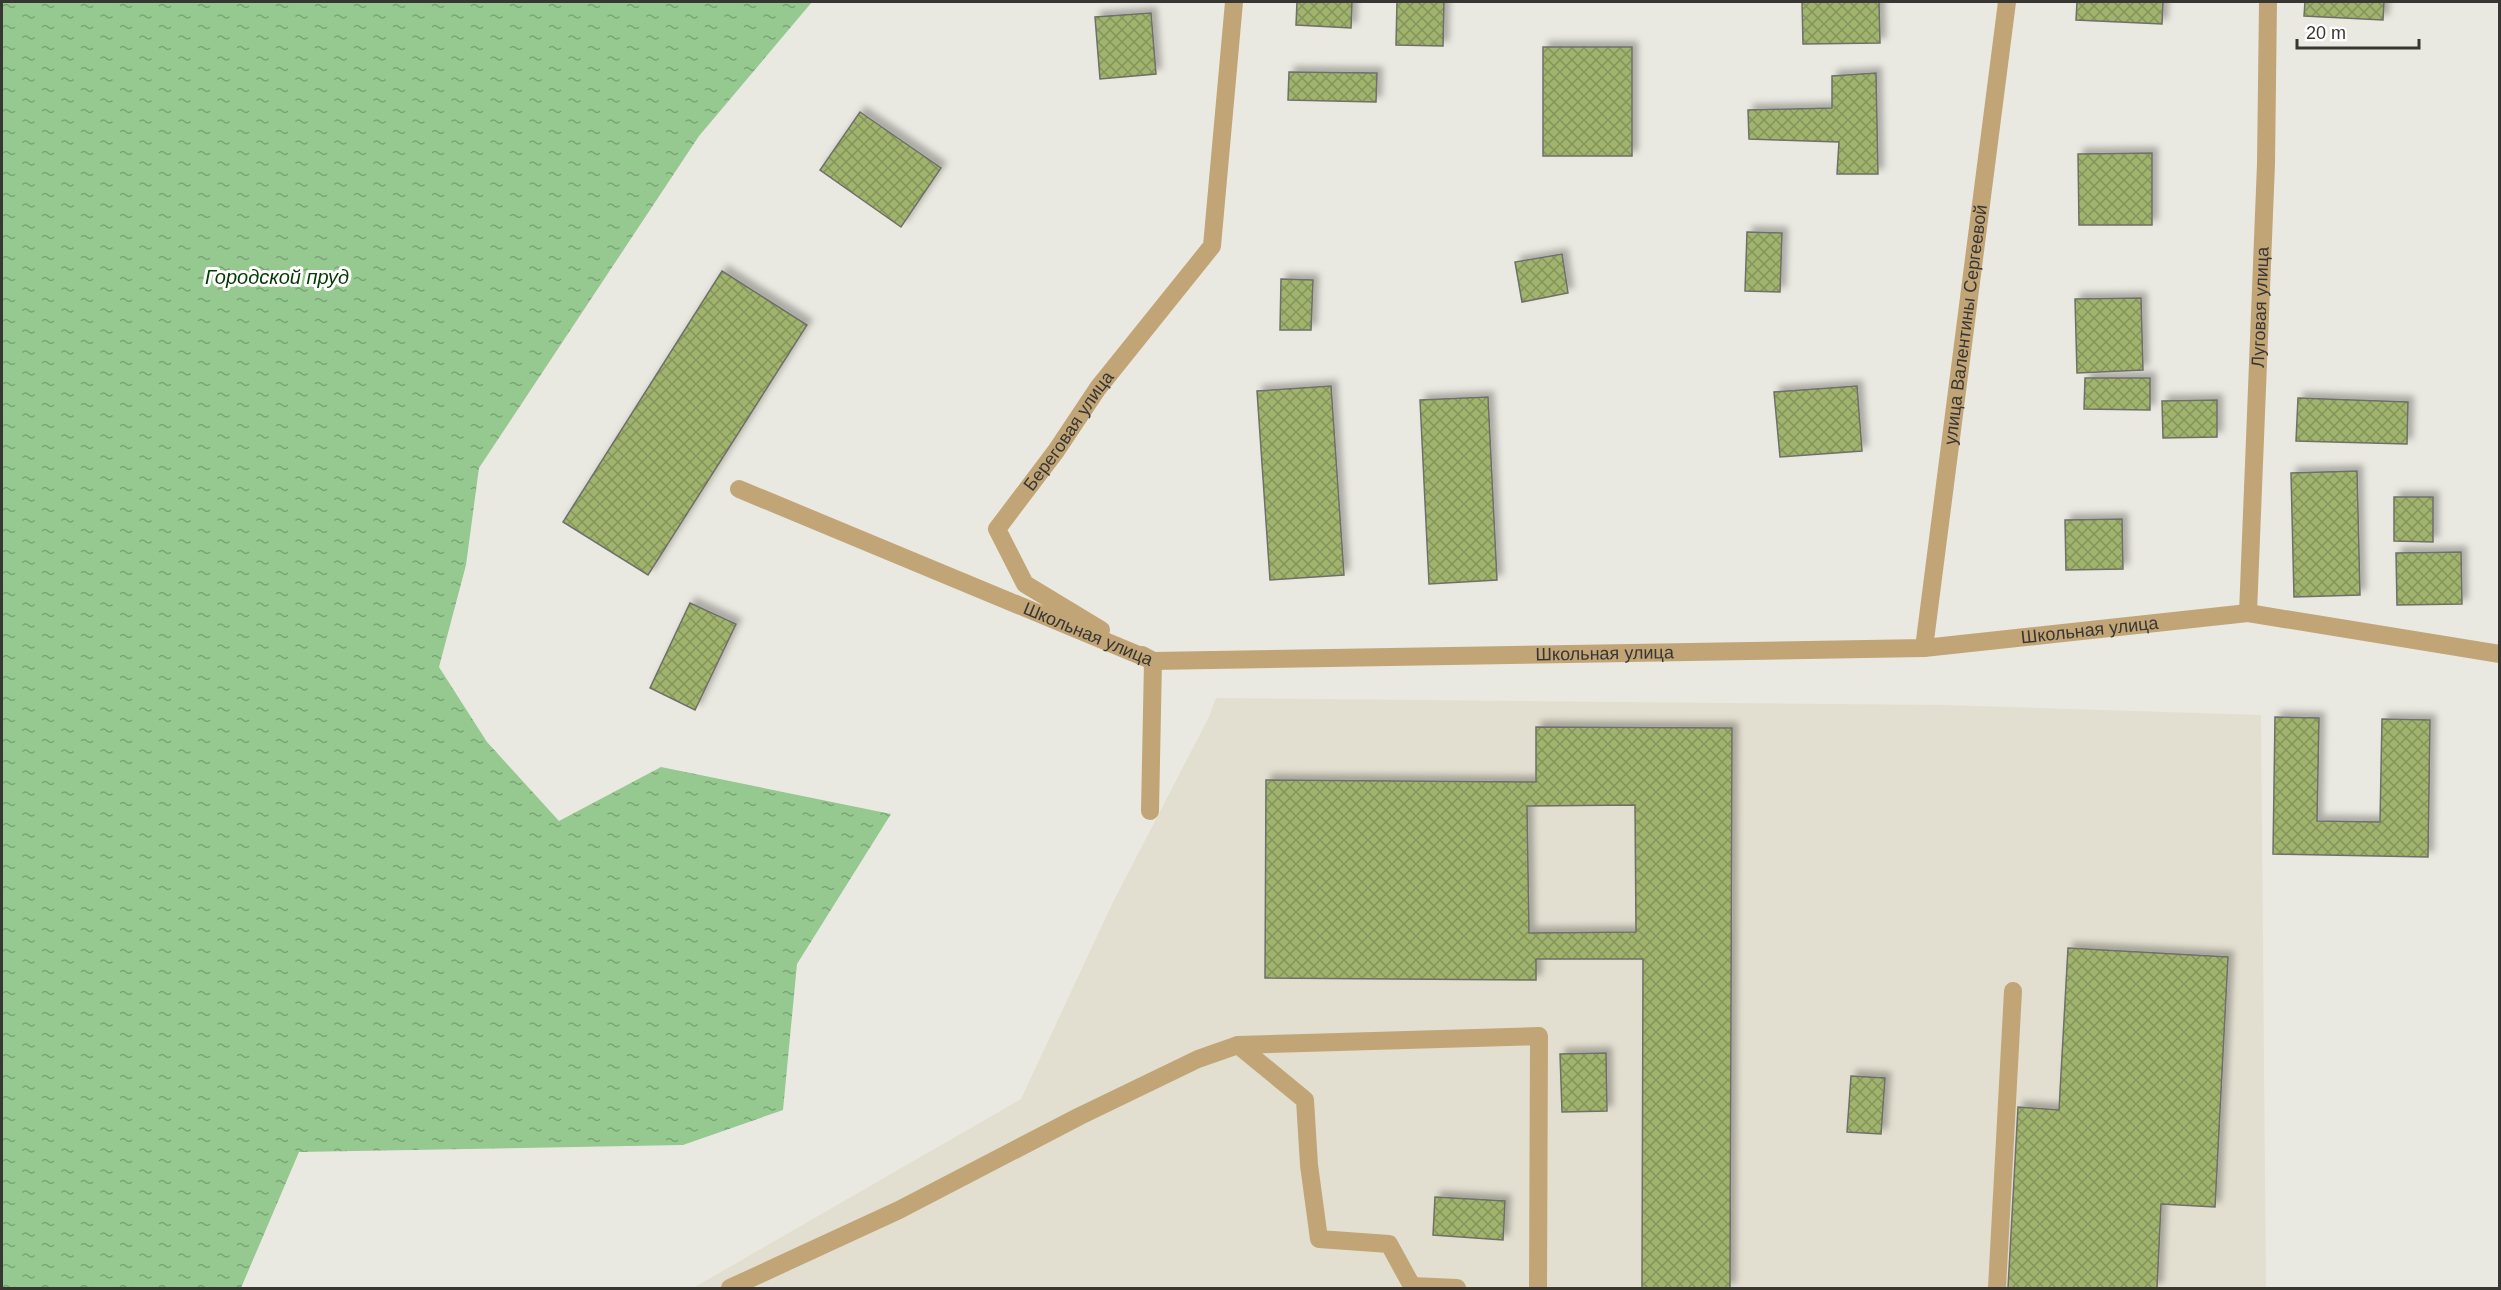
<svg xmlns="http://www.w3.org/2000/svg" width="2501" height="1290" font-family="Arial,sans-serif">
<defs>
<pattern id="water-ripples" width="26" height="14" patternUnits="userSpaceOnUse" patternTransform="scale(1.5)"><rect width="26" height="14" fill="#95c98f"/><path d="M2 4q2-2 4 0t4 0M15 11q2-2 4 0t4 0" fill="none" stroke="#7aa475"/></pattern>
<pattern id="building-cross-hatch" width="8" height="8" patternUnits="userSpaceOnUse" patternTransform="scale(1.5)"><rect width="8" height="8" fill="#a1b46d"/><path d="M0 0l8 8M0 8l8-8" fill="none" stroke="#84935a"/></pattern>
<filter id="shadow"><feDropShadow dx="5.5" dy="-5.5" stdDeviation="3" flood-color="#0004"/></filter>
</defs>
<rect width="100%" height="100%" fill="#eae9e1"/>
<path fill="#e2dfd0" d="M1216 698 1943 705 2261 715 2266 1288H693L1021 1099 1112 904 1209 717Z"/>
<path fill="url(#water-ripples)" d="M2 2H812L699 136 479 468 466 565 439 667 487 742 559 821 661 767 891 814 797 964 783 1110 683 1145 299 1152 241 1288H2Z"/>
<g fill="url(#building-cross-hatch)" stroke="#6e7069" stroke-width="1.5" fill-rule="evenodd" filter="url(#shadow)">
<path d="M1297 2H1352L1351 28 1296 25Z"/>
<path d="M1397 2H1444L1443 46 1396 45Z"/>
<path d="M1802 2H1879L1880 43 1803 44Z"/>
<path d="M2077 2H2163L2162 24 2076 20Z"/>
<path d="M2305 2H2384L2383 20 2304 16Z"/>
<path d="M1151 13 1156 74 1100 79 1095 17Z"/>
<rect x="1543" y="47" width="89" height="109"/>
<path d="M1289 72 1377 73 1376 102 1288 100Z"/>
<path d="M1876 73 1878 174H1837L1839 142 1749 139 1748 110 1832 108V76Z"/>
<path d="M860 112 941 168 901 227 820 170Z"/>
<path d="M2152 153V225H2079L2078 154Z"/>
<path d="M1747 232 1782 233 1780 292 1745 291Z"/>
<path d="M1562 254 1568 293 1522 302 1515 262Z"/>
<path d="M722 271 807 325 648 575 563 522Z"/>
<path d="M1281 279 1313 280 1311 330H1280Z"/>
<path d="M2141 298 2143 370 2077 373 2075 299Z"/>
<path d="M2085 378H2150V410L2084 409Z"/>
<path d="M1331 386 1344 575 1270 580 1257 391Z"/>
<path d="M1857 386 1862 451 1780 457 1774 392Z"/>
<path d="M1488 397 1497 580 1429 584 1420 400Z"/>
<path d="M2298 398 2408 402 2407 444 2296 441Z"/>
<path d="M2217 400V437L2163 438 2162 401Z"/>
<path d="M2357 471 2360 595 2294 597 2291 473Z"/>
<path d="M2394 497H2433V542L2394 541Z"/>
<path d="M2122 519 2123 569 2066 570 2065 520Z"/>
<path d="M2461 552 2462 604 2397 605 2396 553Z"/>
<path d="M690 603 736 624 695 710 650 688Z"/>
<path d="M2275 717 2319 718 2317 821 2380 822 2382 719 2430 720 2428 857 2273 854Z"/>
<path d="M1536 727 1732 728 1730 1288H1642L1643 959H1536V980L1265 978 1266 780 1536 782ZM1635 805 1636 932 1529 933 1527 806Z"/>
<path d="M2068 948 2228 957 2215 1207 2161 1204 2157 1288H2008L2018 1107 2059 1110Z"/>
<path d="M1606 1053 1607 1111 1562 1112 1560 1054Z"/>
<path d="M1851 1076 1885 1078 1881 1134 1847 1132Z"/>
<path d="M1435 1197 1505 1201 1503 1240 1433 1235Z"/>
</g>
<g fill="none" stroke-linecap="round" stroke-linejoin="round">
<g stroke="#c2a577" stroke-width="18">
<path id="s1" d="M739 489 1153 661 1924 648 2248 613 2500 654"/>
<path id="s2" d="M2248 613 2266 164 2268 2"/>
<path id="s3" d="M1101 630 1025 584 997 529 1056 451 1098 388 1212 246 1234 2"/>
<path id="s4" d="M1924 648 2007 2"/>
<path d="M1142 655 1153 661 1150 811"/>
<path d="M1238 1045 1539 1036 1538 1288"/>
<path d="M730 1288 899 1210 1080 1116 1198 1059 1238 1045 1305 1100 1309 1165 1319 1239 1389 1244 1412 1286 1457 1288"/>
<path d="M1997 1288 2013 991"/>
</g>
</g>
<g text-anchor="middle" stroke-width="6" stroke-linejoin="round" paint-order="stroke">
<g font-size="18" fill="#373633" stroke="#fff">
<text dy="6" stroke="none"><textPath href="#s2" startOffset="306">Луговая улица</textPath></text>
<text dy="6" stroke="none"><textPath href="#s4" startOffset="326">улица Валентины Сергеевой</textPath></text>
<text dy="6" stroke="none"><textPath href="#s3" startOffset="272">Береговая улица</textPath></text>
<text dy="6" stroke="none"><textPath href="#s1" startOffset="1386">Школьная улица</textPath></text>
<text dy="6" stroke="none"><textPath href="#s1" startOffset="378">Школьная улица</textPath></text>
<text dy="6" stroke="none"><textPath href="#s1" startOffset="900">Школьная улица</textPath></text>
</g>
<g font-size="20" font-style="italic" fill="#023a00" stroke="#fff">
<text x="277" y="284">Городской пруд</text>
</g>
</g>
<rect width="2501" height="1290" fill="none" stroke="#373633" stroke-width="6"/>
<path d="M2297 39v9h122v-9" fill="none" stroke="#373633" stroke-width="3"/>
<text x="2306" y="39" font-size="18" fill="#373633" stroke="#ffffff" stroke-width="4.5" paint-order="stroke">20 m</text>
</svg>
